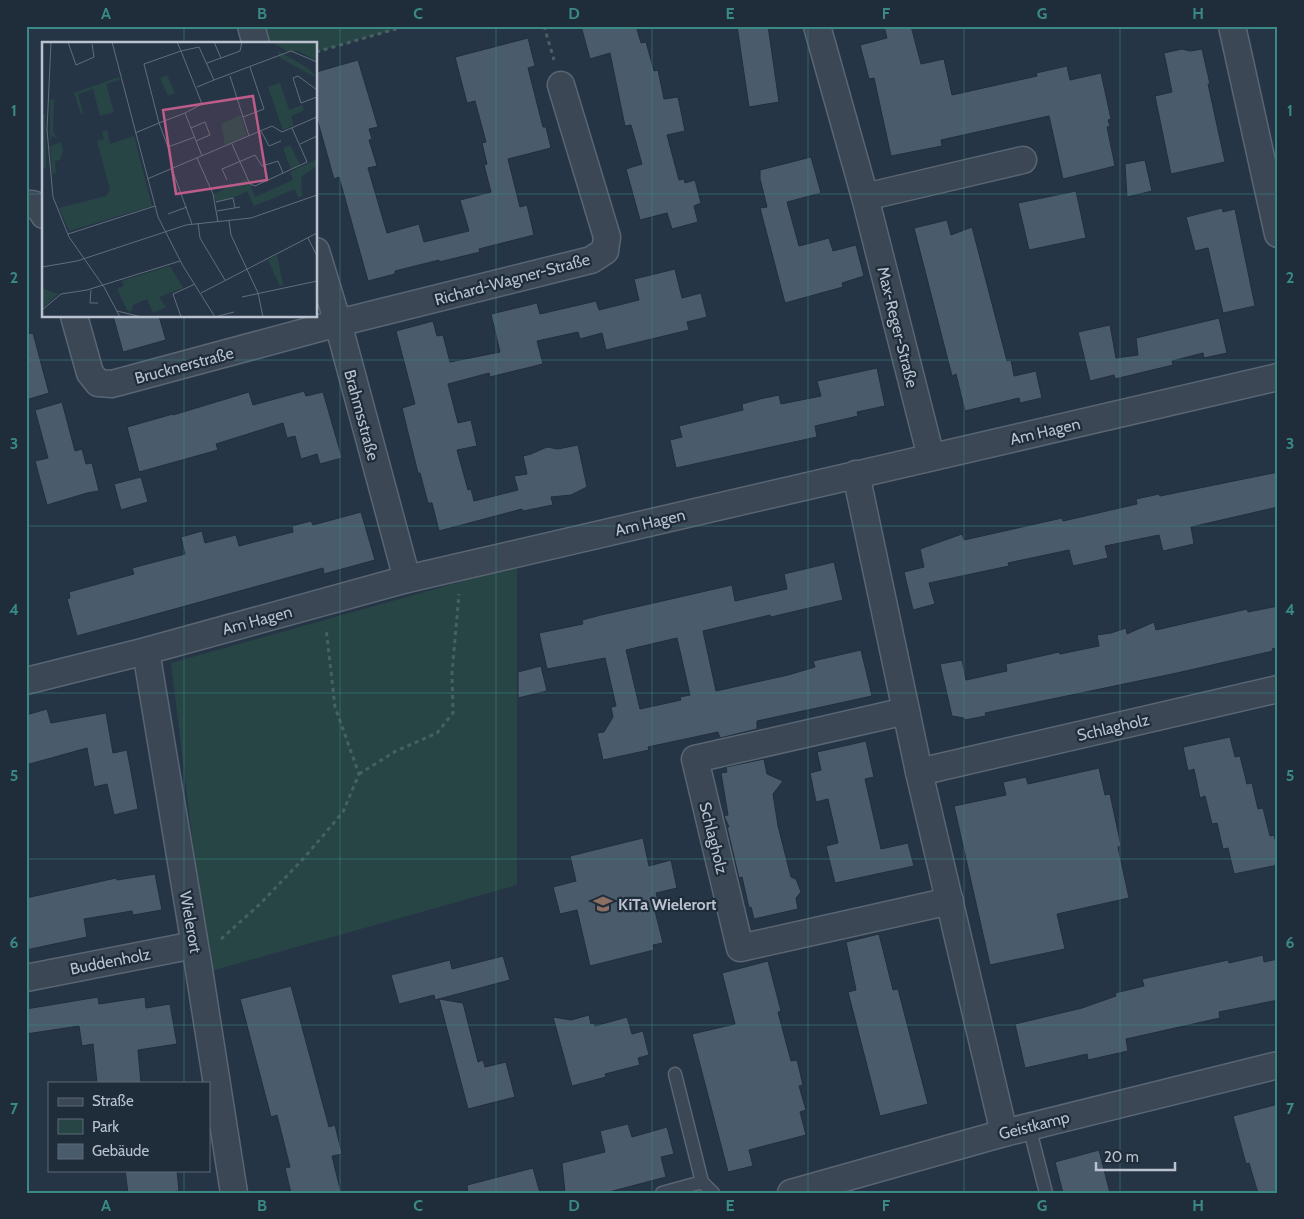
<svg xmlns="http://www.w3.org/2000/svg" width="1304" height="1219" font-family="Cabin,sans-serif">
<rect width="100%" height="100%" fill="#263546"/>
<g fill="#284546">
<path d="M251 26H406L316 52V44H256Z"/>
<path d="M517 566V885L211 971 205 942 171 663Z"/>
</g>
<g fill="#4a5b6c" stroke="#212e3c" fill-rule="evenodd">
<path d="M581 26H636L641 43 646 42 654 71 658 70 664 99 678 97 685 131 667 135 679 180 684 179 685 183 695 180 701 203 694 206 698 222 672 229 667 213 640 220 626 169 642 164 631 125 625 126 610 53 590 59Z"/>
<path d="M737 26H768L779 102 749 107Z"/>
<path d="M884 26H911L921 64 944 59 952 95 1037 76 1036 73 1067 66 1070 80 1101 73 1111 119 1108 120 1110 126 1107 127 1115 166 1063 179 1049 116 941 140 942 146 891 156 874 78 869 79 860 45 887 38Z"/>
<path d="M528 38 535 66 528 68 543 127H546L551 148 508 159 520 207 527 205 534 235 479 249 480 252 439 262V260L395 271V274L368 281 339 177 334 179 316 115V72L358 60 378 127 369 129 372 139 369 140 377 166 368 168 387 233 419 224 424 242 469 231 460 200 491 192 484 165 487 164 482 143 486 142 475 101 467 103 455 57Z"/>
<path d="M1182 49 1190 51 1202 49 1210 84H1208L1225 162 1171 174 1155 96 1172 92 1164 53Z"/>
<path d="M811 157 821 193 787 202 799 246 829 238 833 251 856 245 864 276 842 283 843 287 785 303 760 208 767 207 760 179V170Z"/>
<path d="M1145 160 1152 191 1127 197 1125 164Z"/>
<path d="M1076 191 1086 238 1029 250 1018 203Z"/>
<path d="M1222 208 1223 212 1235 209 1255 306 1223 313 1208 248 1195 251 1186 217Z"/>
<path d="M947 220 951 235 972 227 1007 361 1011 360 1014 376 1036 371 1042 398 1020 403 1019 398 965 411 956 374 952 376 914 228Z"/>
<path d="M675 269 682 298 701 293 707 317 687 322 689 330 606 350 602 333 580 339 578 332 537 341 543 364 490 377 489 373 448 384 458 423 471 420 477 446 457 450 468 490 471 489 474 501 518 490 514 476 527 474 523 456 531 454 547 447 558 449 578 445 587 487 571 495 551 497 553 505 523 511 522 509 439 531 432 503H428L420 473H418L402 408 415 404 396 331 433 321 437 336 443 335 450 362 500 352 491 314 537 303 540 314 596 301 599 310 639 300 634 279Z"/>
<path d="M113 316H159L166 340 123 352Z"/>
<path d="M1219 318 1227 353 1204 358 1203 353 1172 361 1173 365 1115 379 1114 375 1090 381 1078 332 1110 325 1116 358 1138 355 1136 338Z"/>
<path d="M33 333 49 393 26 400V334Z"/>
<path d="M877 368 885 406 857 412 858 416 815 426 817 437 676 468 670 440 682 437 679 426 743 410 742 404 760 399 779 395 781 404 821 396 817 381Z"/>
<path d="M304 391 306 396 323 392 342 458 320 464 317 454 301 459 295 436 287 438 283 423 216 444 218 450 139 472 127 427 173 414V415L249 392 253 405Z"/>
<path d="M62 402 75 451 82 449 86 464 92 463 99 491 87 493 47 505 35 461 48 458 35 410Z"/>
<path d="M1278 472V507L1191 527 1194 544 1163 551 1159 535 1105 546 1108 558 1073 566 1069 550 1008 563 1009 566 929 583 935 604 913 610 904 572 924 567 920 549 962 534 964 540 1062 518 1063 521 1137 504 1136 499 1159 494 1160 496Z"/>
<path d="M141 477 148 502 121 510 114 484Z"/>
<path d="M361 512 375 560 324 574 323 568 77 636 67 599 70 598 69 592 134 574 132 568 185 554 181 537 202 531 205 543 236 535 239 546 293 532 292 526 311 521 313 525Z"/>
<path d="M834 562 843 600 771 617 770 615 703 631 716 691 788 675 815 667 813 661 861 650 872 696 757 721V729L720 738 718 732 648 747 649 750 603 760 597 733 604 732 613 717 611 707 616 706 605 658 547 669 539 633 583 624 582 620 601 615 732 585 735 601 787 589 784 574ZM677 638 690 695 680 697 681 700 640 709 626 650Z"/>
<path d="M1278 606V648L1272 649 1273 651 1177 673 985 713 986 716 965 720 964 718 952 716 940 664 962 660 966 680 1007 671 1006 664 1059 652 1060 654 1099 646 1097 635 1111 633 1126 628 1127 634 1154 622 1156 630 1247 609 1248 612Z"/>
<path d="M541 666 547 691 518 698V672Z"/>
<path d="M47 709 51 723 106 713 113 753 127 750 138 809 114 815 107 784 94 787 87 748 26 765V715Z"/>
<path d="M1230 737 1235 757 1240 756 1247 784 1252 783 1258 809 1263 808 1270 836 1274 835 1278 850V865L1234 874 1228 848 1223 849 1217 823 1212 824 1205 796 1200 798 1194 769 1188 771 1183 747Z"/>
<path d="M866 741 874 777 865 779 881 849 908 843 914 866 835 883 826 846 838 843 828 799 816 802 810 773 821 770 817 752Z"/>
<path d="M764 759 767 774 783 781 773 794 778 826 791 877 796 879 801 892 796 898 798 909 754 919 751 907 749 908 742 877 739 878 727 827H729L724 816 728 815 721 773 727 772 726 767Z"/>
<path d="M1099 768 1105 795 1110 794 1121 846 1118 847 1129 898 1057 914 1065 949 990 965 954 806 1006 795 1003 782 1026 777 1028 784Z"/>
<path d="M643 838 649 866 671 860 677 888 656 893 660 909 655 911 663 943 653 945 654 950 590 966 577 910 560 914 553 887 576 881 570 856Z"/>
<path d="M155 874 162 910 133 915 132 911 84 919 87 937 26 950V898L116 878 117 880Z"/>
<path d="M879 934 893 990 898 989 928 1104 880 1116 848 992 856 990 846 942Z"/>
<path d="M1263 955 1264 962 1278 959V1000L1219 1012 1220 1018 1126 1039 1128 1051 1088 1060 1087 1054 1025 1068 1015 1024 1082 1008 1116 996 1115 993 1144 986 1142 979 1228 960 1229 963Z"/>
<path d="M503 956 510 980 435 1000 434 995 399 1004 391 975 450 960 452 969Z"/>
<path d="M768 961 781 1011 778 1012 791 1061 797 1060 803 1085 799 1086 806 1110 800 1112 806 1135 749 1150 753 1166 728 1172 692 1034 735 1024 722 973Z"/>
<path d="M291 986 329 1127 335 1125 342 1154 332 1156 341 1193H291L285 1168 290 1167 277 1115 271 1117 240 999Z"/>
<path d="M98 997 99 1004 145 997 146 1008 170 1004 177 1044 138 1050 141 1083H97L93 1044 82 1046 79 1026 26 1034V1009Z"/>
<path d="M439 999 463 1003 478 1062 483 1060 485 1067 506 1062 515 1097 468 1109Z"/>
<path d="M589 1015 591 1024 594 1023 595 1026 627 1017 632 1034 643 1031 649 1055 638 1058 640 1065 605 1074 606 1077 572 1086 553 1017 571 1020Z"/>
<path d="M1278 1104V1193H1258L1249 1163 1246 1164 1233 1116Z"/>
<path d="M628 1124 632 1137 667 1127 674 1154 661 1157 666 1177 605 1193H565L562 1163 605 1152 600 1131Z"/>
<path d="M1099 1150 1110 1193H1063L1055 1162Z"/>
<path d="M533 1168 540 1193H468L467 1185Z"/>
<path d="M125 1170H177L179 1191 163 1193H128Z"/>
</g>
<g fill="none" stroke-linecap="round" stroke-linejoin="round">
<g stroke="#596572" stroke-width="15">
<g id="lane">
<path d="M675 1074 702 1182 713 1193"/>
<path d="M1029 1126 1046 1193"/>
<path d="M662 1193 702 1182"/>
</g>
</g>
<g stroke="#596572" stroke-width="29">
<g id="street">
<path d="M251 26 256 44"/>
<path d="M817 26 865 197 931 457"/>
<path d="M1232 26 1278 234"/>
<path d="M865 197 1023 160"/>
<path d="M26 205C35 202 40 208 44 215"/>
<path d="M316 251 338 323 407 579"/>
<path d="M74 316 90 373 98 383 112 384 338 323 591 260 605 251 607 237 561 85"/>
<path d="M856 474 919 772 1004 1133"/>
<path d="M146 651 199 970 234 1193"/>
<path d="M26 681 146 651 407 579 1278 377"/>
<path d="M906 711 695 759 740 948 950 901"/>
<path d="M919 772 1278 689"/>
<path d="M26 978 194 945"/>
<path d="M791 1193 1004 1133 1278 1065"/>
</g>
</g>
<g stroke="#476162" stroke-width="3" stroke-dasharray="4 4" stroke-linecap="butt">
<path d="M544 26 554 60"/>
<path d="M316 52 406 26"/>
<path d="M359 774 396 751 437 733 453 713 452 673 459 594"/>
<path d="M221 939 260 904 304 858 343 812 359 774 335 707 326 628"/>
</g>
<use href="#lane" stroke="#3b4755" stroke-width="12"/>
<use href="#street" stroke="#3b4755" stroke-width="26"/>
</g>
<path fill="none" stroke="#3a8986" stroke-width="1" stroke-opacity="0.55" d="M184 26V44M340 26V1193M496 26V1193M652 26V1193M808 26V1193M964 26V1193M1120 26V1193M26 194H44M316 194H1278M184 316V1083M26 360H1278M26 526H1278M26 693H1278M26 859H1278M26 1025H1278M184 1170V1193"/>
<defs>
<g id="school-bare" transform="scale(1.5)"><path d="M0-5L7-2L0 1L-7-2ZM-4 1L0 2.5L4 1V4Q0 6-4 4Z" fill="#8d6e63" stroke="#1f2c3a" stroke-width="2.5" paint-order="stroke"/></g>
</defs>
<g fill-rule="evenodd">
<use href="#school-bare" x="603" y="904"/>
</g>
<g text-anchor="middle" stroke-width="4.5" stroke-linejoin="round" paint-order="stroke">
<g font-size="16" fill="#b9c2ce" stroke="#1f2c3a">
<text transform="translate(512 279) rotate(-15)" y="6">Richard-Wagner-Straße</text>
<text transform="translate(898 327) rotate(76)" y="6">Max-Reger-Straße</text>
<text transform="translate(184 365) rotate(-15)" y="6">Brucknerstraße</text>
<text transform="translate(362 415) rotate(75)" y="6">Brahmsstraße</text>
<text transform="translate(1045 431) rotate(-13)" y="6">Am Hagen</text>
<text transform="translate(650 522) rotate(-13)" y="6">Am Hagen</text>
<text transform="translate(257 620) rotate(-15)" y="6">Am Hagen</text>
<text transform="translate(1113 727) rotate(-13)" y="6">Schlagholz</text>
<text transform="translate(714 838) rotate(76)" y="6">Schlagholz</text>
<text transform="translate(191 922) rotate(80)" y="6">Wielerort</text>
<text transform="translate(110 961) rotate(-11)" y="6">Buddenholz</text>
<text transform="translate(1034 1125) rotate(-14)" y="6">Geistkamp</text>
</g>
<g font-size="16" font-weight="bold" fill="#b9c2ce" stroke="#1f2c3a" text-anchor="start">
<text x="618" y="910">KiTa Wielerort</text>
</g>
</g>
<g transform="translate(42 42)">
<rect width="275" height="275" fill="#263546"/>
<path d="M230 0H275V19L256 9H245ZM236 9 266 26 275 36 238 16ZM125 33 133 51 126 54 118 36ZM77 35 78 38 64 42 72 70 58 74 51 47 36 52 41 71 39 72 32 51ZM238 41 247 68 260 63 262 68 249 74 252 83 241 88 226 45ZM12 57 11 89 15 96 10 94 8 99V58ZM0 72H3L4 125 0 126ZM199 73 205 94 183 104 179 82ZM65 88 68 102 92 94 110 164 27 189 17 166 64 154 68 148 55 99 62 97 60 90ZM19 100 21 109 18 118 13 119 14 132 10 131 8 104ZM248 103 258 123 249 127 241 106ZM275 117V124L259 135 260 154 256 155 253 147 212 164 205 149 191 156 174 160 171 152 206 136 213 155 251 138 248 130ZM235 213 241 243 238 244 226 218ZM128 224 141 246 117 255 124 265 111 271 105 257 91 263 89 270 85 268 75 247 82 244 80 239ZM0 246 16 252 0 267Z" fill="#284546"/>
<path fill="none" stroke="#616d7c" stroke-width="1" d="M9 0 5 88 11 155 27 195 62 245 78 275M26 0 34 23 52 15 50 2M70 0 116 175 141 224 173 275M135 0 139 9 157 5 172 38 249 9 275 20M179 16 198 9 200 0M165 21 179 16 172 0M188 34 207 94M155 45 172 38M275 48 256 34 251 36 259 61 275 55M143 71 160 114M201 75 222 67 208 25M149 86 163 80 168 93 154 99M219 89 227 104 239 99M93 91 117 81 143 71 160 62 139 9 102 22 117 81 126 105 153 95M190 102 208 142 213 144 265 120 250 86M258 102 275 94M155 116 171 152 176 180M130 127 150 182M105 137 230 84 240 90 275 75M185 138 180 127 213 113 220 124 236 119 241 131M174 160 191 156 193 166M175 169 198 165M126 172 145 165M187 179 189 193 216 251 221 275M156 181 158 196 183 238M26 192 113 164M266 196 275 214M0 225 35 219 144 183 209 176 275 153M49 248 48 261H56M159 251 275 191M200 255 275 239M0 268 19 252 45 248 138 219M75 269 100 275M139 275 131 252 153 242M173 275 192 270"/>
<path fill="#be5c89" fill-opacity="0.15" stroke="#be5c89" stroke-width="2.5" d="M211 54 225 138 134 152 121 68Z"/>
<rect width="275" height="275" fill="none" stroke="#b9c2ce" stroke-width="2.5"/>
</g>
<rect width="1304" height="1219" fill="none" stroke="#1f2c3a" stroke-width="55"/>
<rect x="48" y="1082" width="162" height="90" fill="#1f2c3a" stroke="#5d6875"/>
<rect x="58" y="1098" width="25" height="8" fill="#3b4755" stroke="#5d6875"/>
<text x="92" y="1106" font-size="15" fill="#b9c2ce">Straße</text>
<rect x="58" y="1119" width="25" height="15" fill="#284546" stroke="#5d6875"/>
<text x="92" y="1132" font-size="15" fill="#b9c2ce">Park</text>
<rect x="58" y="1144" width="25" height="15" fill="#4a5b6c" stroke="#5d6875"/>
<text x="92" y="1156" font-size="15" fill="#b9c2ce">Gebäude</text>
<path d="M1096 1162v8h79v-8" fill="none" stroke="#b9c2ce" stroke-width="2.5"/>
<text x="1104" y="1162" font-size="15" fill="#b9c2ce" stroke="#1f2c3a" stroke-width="4" paint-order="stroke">20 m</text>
<rect x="28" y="28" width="1248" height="1164" fill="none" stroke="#3a8986" stroke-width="2"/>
<g font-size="16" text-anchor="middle" font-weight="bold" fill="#3a8986">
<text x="106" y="19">A</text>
<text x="262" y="19">B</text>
<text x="418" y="19">C</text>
<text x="574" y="19">D</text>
<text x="730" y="19">E</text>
<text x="886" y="19">F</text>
<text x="1042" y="19">G</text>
<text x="1198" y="19">H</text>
<text x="14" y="116">1</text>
<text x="1290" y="116">1</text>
<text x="14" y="283">2</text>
<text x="1290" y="283">2</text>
<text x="14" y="449">3</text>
<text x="1290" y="449">3</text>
<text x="14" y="615">4</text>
<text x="1290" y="615">4</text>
<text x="14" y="781">5</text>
<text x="1290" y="781">5</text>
<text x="14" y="948">6</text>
<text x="1290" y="948">6</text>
<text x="14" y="1114">7</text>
<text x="1290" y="1114">7</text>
<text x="106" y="1211">A</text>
<text x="262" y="1211">B</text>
<text x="418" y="1211">C</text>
<text x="574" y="1211">D</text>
<text x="730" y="1211">E</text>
<text x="886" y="1211">F</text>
<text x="1042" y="1211">G</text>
<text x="1198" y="1211">H</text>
</g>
</svg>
